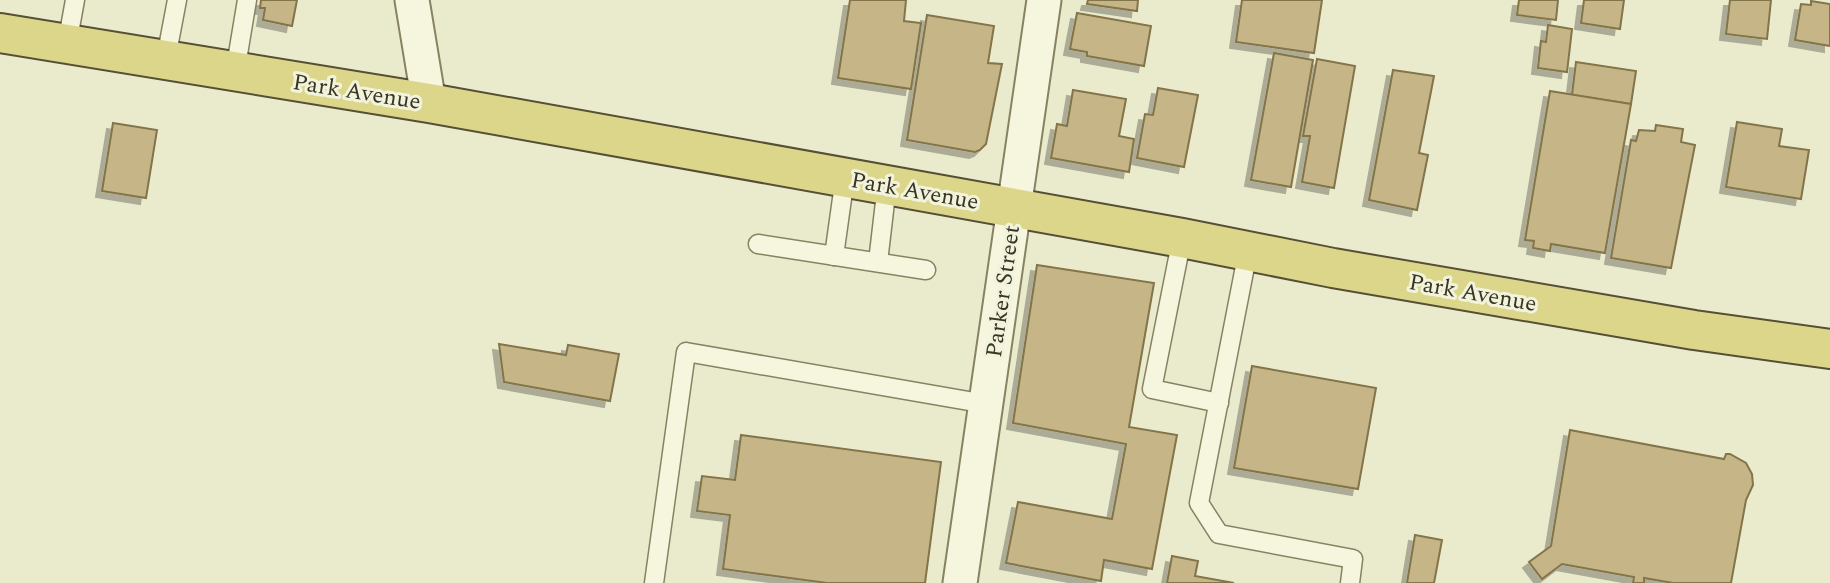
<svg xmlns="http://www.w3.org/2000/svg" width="1830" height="583" font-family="Spectral,serif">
<defs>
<filter id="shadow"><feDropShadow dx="-6" dy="6" stdDeviation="0" flood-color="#0004"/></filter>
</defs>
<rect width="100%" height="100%" fill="#eaebcd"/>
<g fill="#c5b587" stroke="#83744a" stroke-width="2" filter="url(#shadow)">
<path d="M261 0H297L292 26 263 20 265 8H260Z"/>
<path d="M850 0H906L904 21 921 23 911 89 838 78Z"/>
<path d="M1088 0H1138L1137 11 1087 4Z"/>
<path d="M1242 0H1322L1314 53 1236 42Z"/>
<path d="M1519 0H1558L1556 20 1517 15Z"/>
<path d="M1584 0H1624L1620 29 1581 23Z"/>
<path d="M1730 0H1771L1767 39 1726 34Z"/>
<path d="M1811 1 1830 4V46L1795 40 1801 4 1811 5Z"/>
<path d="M1077 13 1151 26 1144 66 1087 56V52L1070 49Z"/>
<path d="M927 15 994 26 988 63 1002 64 986 144 980 150 975 152 907 140Z"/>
<path d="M1548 25 1572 29 1567 72 1538 68 1541 41 1546 42Z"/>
<path d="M1274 53 1313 60 1291 187 1251 180Z"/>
<path d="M1317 59 1355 66 1334 188 1302 182 1310 136H1303Z"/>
<path d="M1576 62 1636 71 1631 104 1572 95Z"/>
<path d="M1393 70 1434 76 1419 153 1428 155 1417 210 1369 200Z"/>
<path d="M1158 88 1198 95 1184 167 1137 158 1145 114 1153 115Z"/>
<path d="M1073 90 1126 99 1119 136 1134 139 1129 172 1051 158 1057 124 1067 126Z"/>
<path d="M1550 91 1631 104 1605 253 1551 244 1550 251 1533 248 1534 241 1525 240Z"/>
<path d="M1737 122 1782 129 1779 146 1809 150 1801 199 1726 187Z"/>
<path d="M113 123 157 130 146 198 102 191Z"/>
<path d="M1656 125 1683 129 1681 142 1695 145 1671 268 1611 258 1631 140 1636 141 1639 130 1655 131Z"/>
<path d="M1037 265 1154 283 1129 427 1177 435 1152 569 1104 560 1101 581 1006 563 1018 502 1112 519 1126 444 1013 423Z"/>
<path d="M499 344 566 355 568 345 619 354 610 401 504 382Z"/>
<path d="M1252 366 1376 388 1358 489 1234 468Z"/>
<path d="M1570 430 1724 459 1726 454H1730L1746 463 1752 474 1753 485 1746 500 1731 583H1673L1644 578V583H1633L1634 577 1562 564 1542 579 1529 562 1551 546Z"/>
<path d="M741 435 941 462 925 583H827L723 569 730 515 697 511 702 476 735 480Z"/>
<path d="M1415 535 1442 540 1434 583H1407Z"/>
<path d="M1172 556 1198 561 1195 576 1234 583H1167Z"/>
</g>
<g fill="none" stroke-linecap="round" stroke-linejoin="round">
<g stroke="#878262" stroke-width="21">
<g id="service">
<path d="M67 44 75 0"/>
<path d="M166 58 177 0"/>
<path d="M235 72 247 0"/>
<path d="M1182 238 1152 389 1219 403"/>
<path d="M758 244 926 270"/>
<path d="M1248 251 1199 503 1219 534 1353 559 1350 583"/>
<path d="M834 256 845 177"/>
<path d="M878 262 887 185"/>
<path d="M654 583 686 352 986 404"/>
</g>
</g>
<g stroke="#878262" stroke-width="37">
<g id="minor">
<path d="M412 0 429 103"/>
<path d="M960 583 1044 0"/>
</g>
</g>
<g stroke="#554f35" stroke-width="42">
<path id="trunk" d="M0 33 429 103 1182 238 1333 268 1694 330 1830 349"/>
</g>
<use href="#service" stroke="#f6f6df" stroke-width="18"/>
<use href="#minor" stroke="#f6f6df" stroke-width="33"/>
<use href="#trunk" stroke="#dcd68a" stroke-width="38"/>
</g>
<g text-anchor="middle" stroke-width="6" stroke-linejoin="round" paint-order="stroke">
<g font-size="23" fill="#393523" stroke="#f2f3dc">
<text transform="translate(357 91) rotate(9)" y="8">Park Avenue</text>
<text transform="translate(915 190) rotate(10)" y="8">Park Avenue</text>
<text transform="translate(1002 291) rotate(-82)" y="8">Parker Street</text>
<text transform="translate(1473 292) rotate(10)" y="8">Park Avenue</text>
</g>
</g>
</svg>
